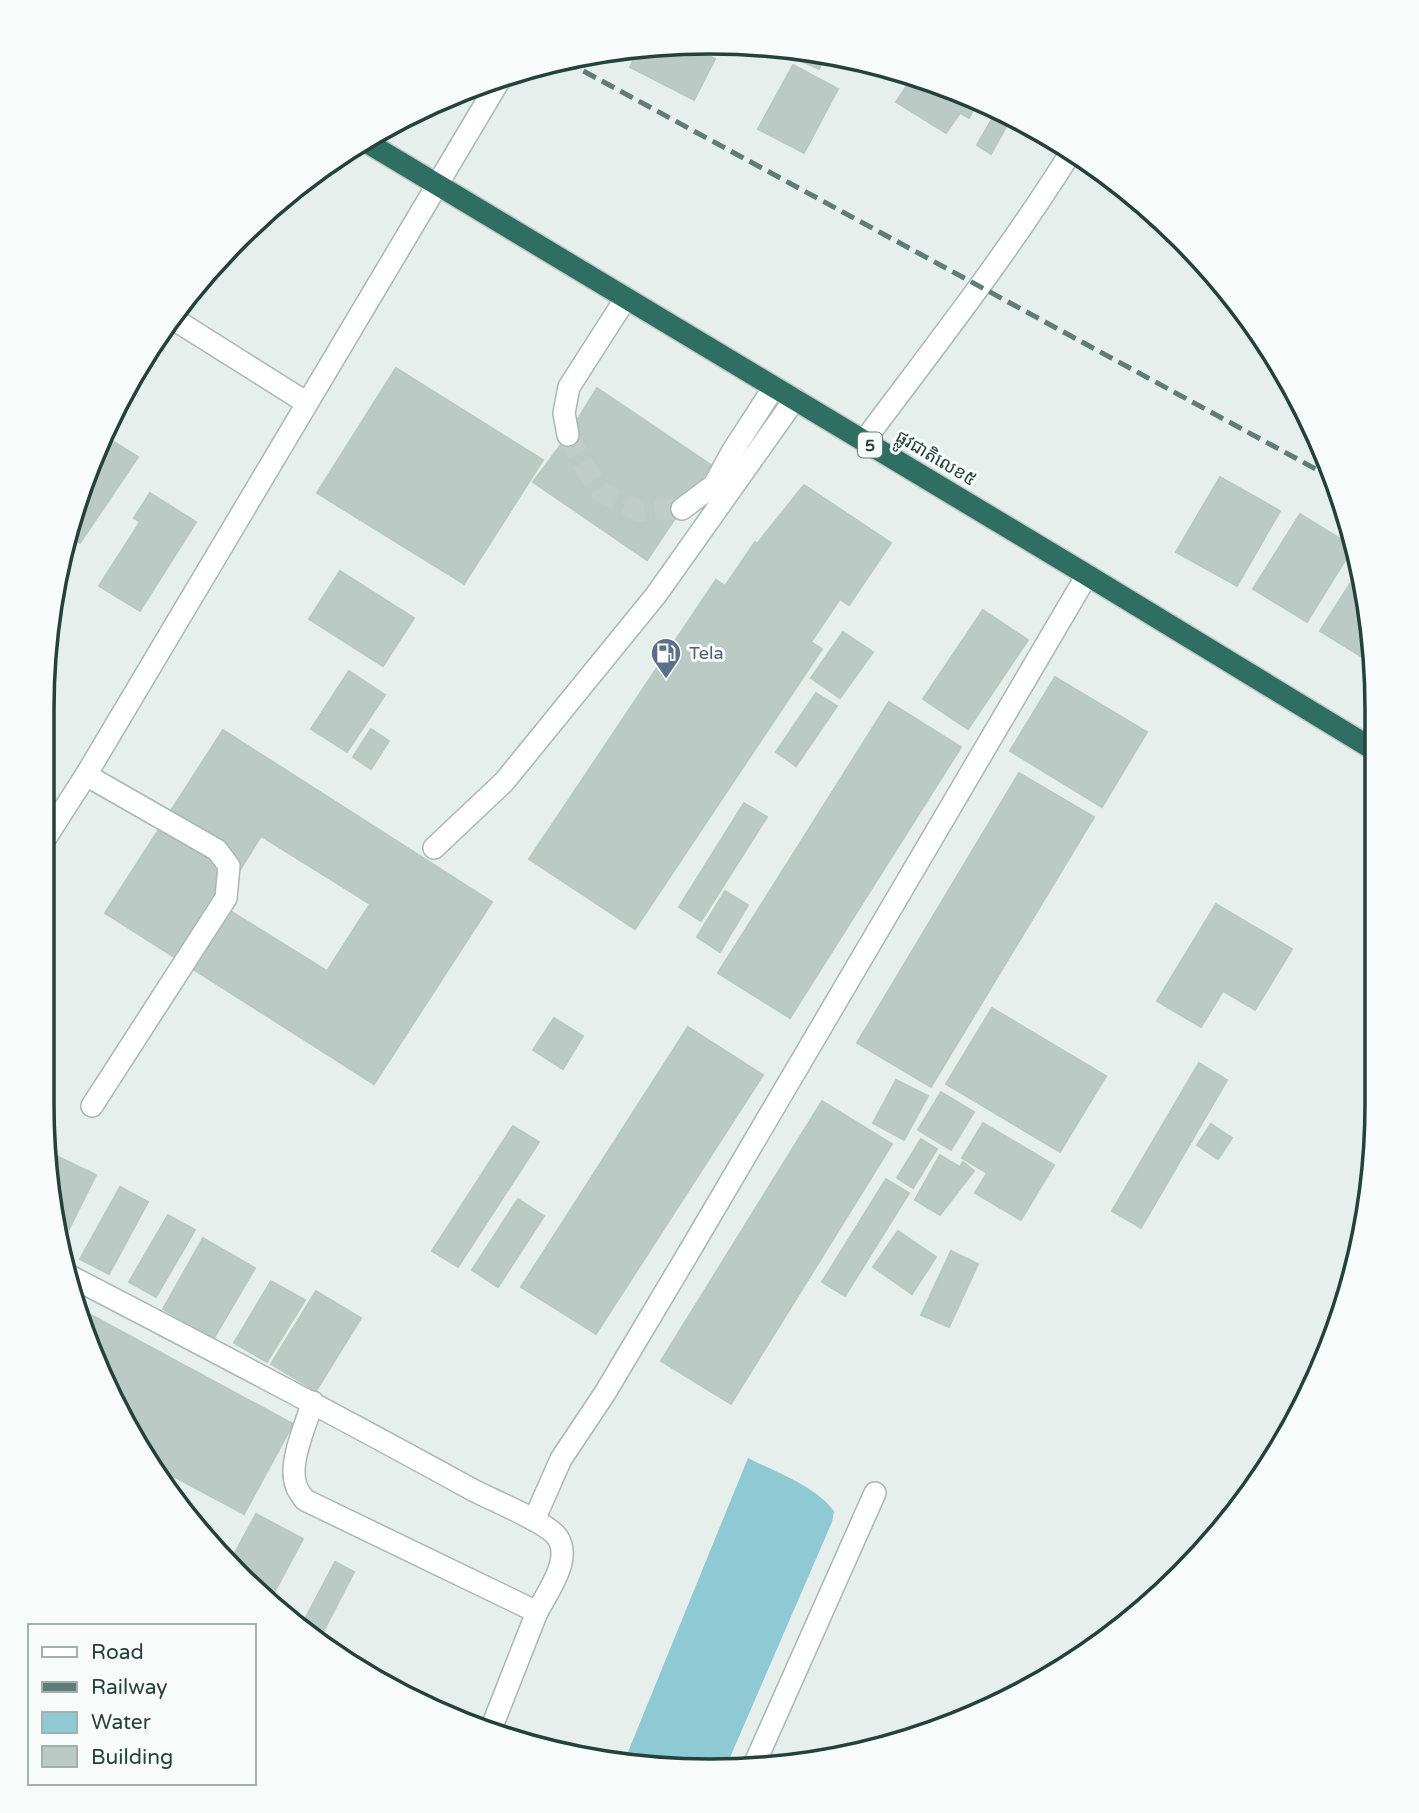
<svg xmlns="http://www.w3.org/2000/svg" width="1419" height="1813" font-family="'Varela Round','Noto Sans Khmer',sans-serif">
<rect width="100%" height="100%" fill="#e6efeb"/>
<path fill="#8ec9d4" d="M748 1458C777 1473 814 1485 834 1511L832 1522 725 1769C692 1773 659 1765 628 1752Z"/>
<g fill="#bbcac4" stroke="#b8c9c2" stroke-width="2" fill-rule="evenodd">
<path d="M688 46 715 59 694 100 630 67 640 47Z"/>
<path d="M768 46 825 55 819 69Z"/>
<path d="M878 64 882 65 978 101 969 118 960 113 946 133 896 102 908 84 877 67Z"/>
<path d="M793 65 838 89 804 153 758 129Z"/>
<path d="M1008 113 1059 144 1055 150 1004 120Z"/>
<path d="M992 119 1006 127 991 154 977 145Z"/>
<path d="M396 368 543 460 464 584 317 493Z"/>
<path d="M597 388 711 465 647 560 533 482 568 435Z"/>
<path d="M108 438 138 457 80 543 69 536 78 495Z"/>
<path d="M1220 477 1280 511 1237 586 1176 552Z"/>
<path d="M804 485 891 543 849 605 840 599 811 642 822 649 635 929 529 859 716 580 725 586 755 542 757 544Z"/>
<path d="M150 493 196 522 140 611 99 586 140 522 134 518Z"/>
<path d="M1300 514 1352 546V549L1307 622 1253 589Z"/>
<path d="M340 571 414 618 383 666 309 619Z"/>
<path d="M1357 573 1375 665 1320 631Z"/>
<path d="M983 610 1028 640 968 729 923 699Z"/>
<path d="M843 632 873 652 840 698 811 678Z"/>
<path d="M349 671 385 695 347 752 311 729Z"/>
<path d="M1055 677 1147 732 1102 807 1010 751Z"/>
<path d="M816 693 837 706 796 766 776 752Z"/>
<path d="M889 702 961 747 790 1018 718 973Z"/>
<path d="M371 729 389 741 371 769 353 757Z"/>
<path d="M223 730 492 902 374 1084 105 913ZM261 836 370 904 327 971 219 904Z"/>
<path d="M1019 773 1094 817 931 1087 857 1043Z"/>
<path d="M744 803 767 817 701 921 679 907Z"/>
<path d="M725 891 748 905 720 952 697 937Z"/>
<path d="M1216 904 1292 949 1255 1010 1223 991 1201 1027 1157 1001Z"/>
<path d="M992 1008 1106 1076 1060 1152 946 1084Z"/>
<path d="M554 1018 583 1036 563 1069 533 1050Z"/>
<path d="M688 1027 763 1075 596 1334 521 1287Z"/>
<path d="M1199 1063 1227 1080 1141 1228 1112 1211Z"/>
<path d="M896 1080 928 1096 904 1140 873 1123Z"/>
<path d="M941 1092 974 1112 951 1150 918 1130Z"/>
<path d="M822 1101 892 1144 731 1404 661 1361Z"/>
<path d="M983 1123 1054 1165 1021 1220 975 1193 987 1173 962 1158Z"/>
<path d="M1211 1124 1232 1138 1218 1159 1197 1145Z"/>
<path d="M513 1126 539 1142 458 1267 432 1251Z"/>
<path d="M921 1139 937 1149 913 1188 897 1178Z"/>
<path d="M48 1152 96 1175 61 1245Z"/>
<path d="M940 1155 960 1167 963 1162 974 1171 940 1215 915 1200Z"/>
<path d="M886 1179 909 1193 845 1296 822 1282Z"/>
<path d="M120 1187 148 1202 109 1274 80 1259Z"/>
<path d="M518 1199 544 1216 498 1287 472 1270Z"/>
<path d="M168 1215 195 1230 156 1297 129 1282Z"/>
<path d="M898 1231 936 1257 912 1294 873 1267Z"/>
<path d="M203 1238 255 1268 214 1338 163 1309Z"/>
<path d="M951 1251 978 1264 949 1327 921 1315Z"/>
<path d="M271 1281 305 1300 267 1362 234 1343Z"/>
<path d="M316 1291 361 1318 316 1391 271 1364Z"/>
<path d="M78 1308 293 1424 244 1514 152 1465 132 1438Z"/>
<path d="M256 1514 303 1539 270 1600 238 1576 229 1564Z"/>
<path d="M335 1562 354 1572 320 1638 302 1625Z"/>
</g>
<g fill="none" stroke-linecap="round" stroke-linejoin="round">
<path stroke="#bfccc8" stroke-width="21" stroke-dasharray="21 10" stroke-linecap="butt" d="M568 435 586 469 601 492 639 511 682 509"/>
<g stroke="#a8b8b2" stroke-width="24">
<g id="minor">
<path d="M172 318 307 403"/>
<path d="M568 435 564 413 569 387 626 298"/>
<path d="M864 441C935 346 1008 253 1071 152"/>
<path d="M682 509 714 485 732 452 774 387"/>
<path d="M86 775 217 850 229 866 226 898 92 1106"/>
<path d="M43 842 86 775 502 76"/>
<path d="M434 848 504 782 656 595 795 399"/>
<path d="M64 1273C201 1344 337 1415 471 1489 491 1500 548 1522 558 1538 572 1560 547 1593 537 1612L305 1500C302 1496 297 1490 296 1485 288 1463 306 1424 313 1402"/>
<path d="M534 1520 561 1459 605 1393 692 1247 1087 575"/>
<path d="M491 1729 537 1612"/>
<path d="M754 1765 875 1493"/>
</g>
</g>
<g stroke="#c2cac8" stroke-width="24">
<path id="highway" d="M363 140 1087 575 1376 751"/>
</g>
<use href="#minor" stroke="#fff" stroke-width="21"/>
<use href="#highway" stroke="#2f6f62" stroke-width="21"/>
<path stroke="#5f7d75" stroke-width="5" stroke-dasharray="14 7" stroke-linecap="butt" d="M565 61 1334 479"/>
</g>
<defs>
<g id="fuel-pin" transform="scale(1.575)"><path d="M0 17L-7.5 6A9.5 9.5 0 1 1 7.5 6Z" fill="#5c6f8a" stroke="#f7fbf9"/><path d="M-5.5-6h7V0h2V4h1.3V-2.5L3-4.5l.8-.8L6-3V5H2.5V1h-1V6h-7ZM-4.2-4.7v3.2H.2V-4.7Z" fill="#fff"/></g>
</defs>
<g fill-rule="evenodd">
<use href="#fuel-pin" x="666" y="653"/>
</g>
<g text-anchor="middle" stroke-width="6" stroke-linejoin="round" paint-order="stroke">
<rect fill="#f7fbf9" stroke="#637a73" stroke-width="2" x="858" y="432.5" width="24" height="25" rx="5"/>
<g font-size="16" font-weight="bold" fill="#24423a">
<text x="870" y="451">5</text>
</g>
<g font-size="18" fill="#24423a" stroke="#f7fbf9">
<text transform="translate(936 458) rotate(31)" y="6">ផ្លូវជាតិលេខ៥</text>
</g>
<g font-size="18" fill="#4e5e75" stroke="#f7fbf9" text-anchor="start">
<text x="689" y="659">Tela</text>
</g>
</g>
<path d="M0 0H1419V1813H0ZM709 54H710A655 655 0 0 1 1365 709V1104A655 655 0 0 1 710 1759H709A655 655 0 0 1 54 1104V709A655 655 0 0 1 709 54Z" fill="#f7fbf9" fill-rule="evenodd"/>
<path fill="none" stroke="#24423a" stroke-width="3.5" d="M709 54H710A655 655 0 0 1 1365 709V1104A655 655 0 0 1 710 1759H709A655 655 0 0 1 54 1104V709A655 655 0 0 1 709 54Z"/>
<rect x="28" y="1624" width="228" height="161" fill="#f7fbf9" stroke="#a3b1ad" stroke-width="2"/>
<rect x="42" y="1647" width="35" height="10" fill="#ffffff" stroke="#a3b1ad" stroke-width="2"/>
<text x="91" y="1659" font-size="21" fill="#24423a">Road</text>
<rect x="42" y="1682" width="35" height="10" fill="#5f7d75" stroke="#a3b1ad" stroke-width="2"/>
<text x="91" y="1694" font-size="21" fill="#24423a">Railway</text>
<rect x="42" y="1712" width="35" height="21" fill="#8ec9d4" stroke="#a3b1ad" stroke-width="2"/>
<text x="91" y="1729" font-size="21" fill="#24423a">Water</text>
<rect x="42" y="1746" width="35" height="21" fill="#bbcac4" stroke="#a3b1ad" stroke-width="2"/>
<text x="91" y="1764" font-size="21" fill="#24423a">Building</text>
</svg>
